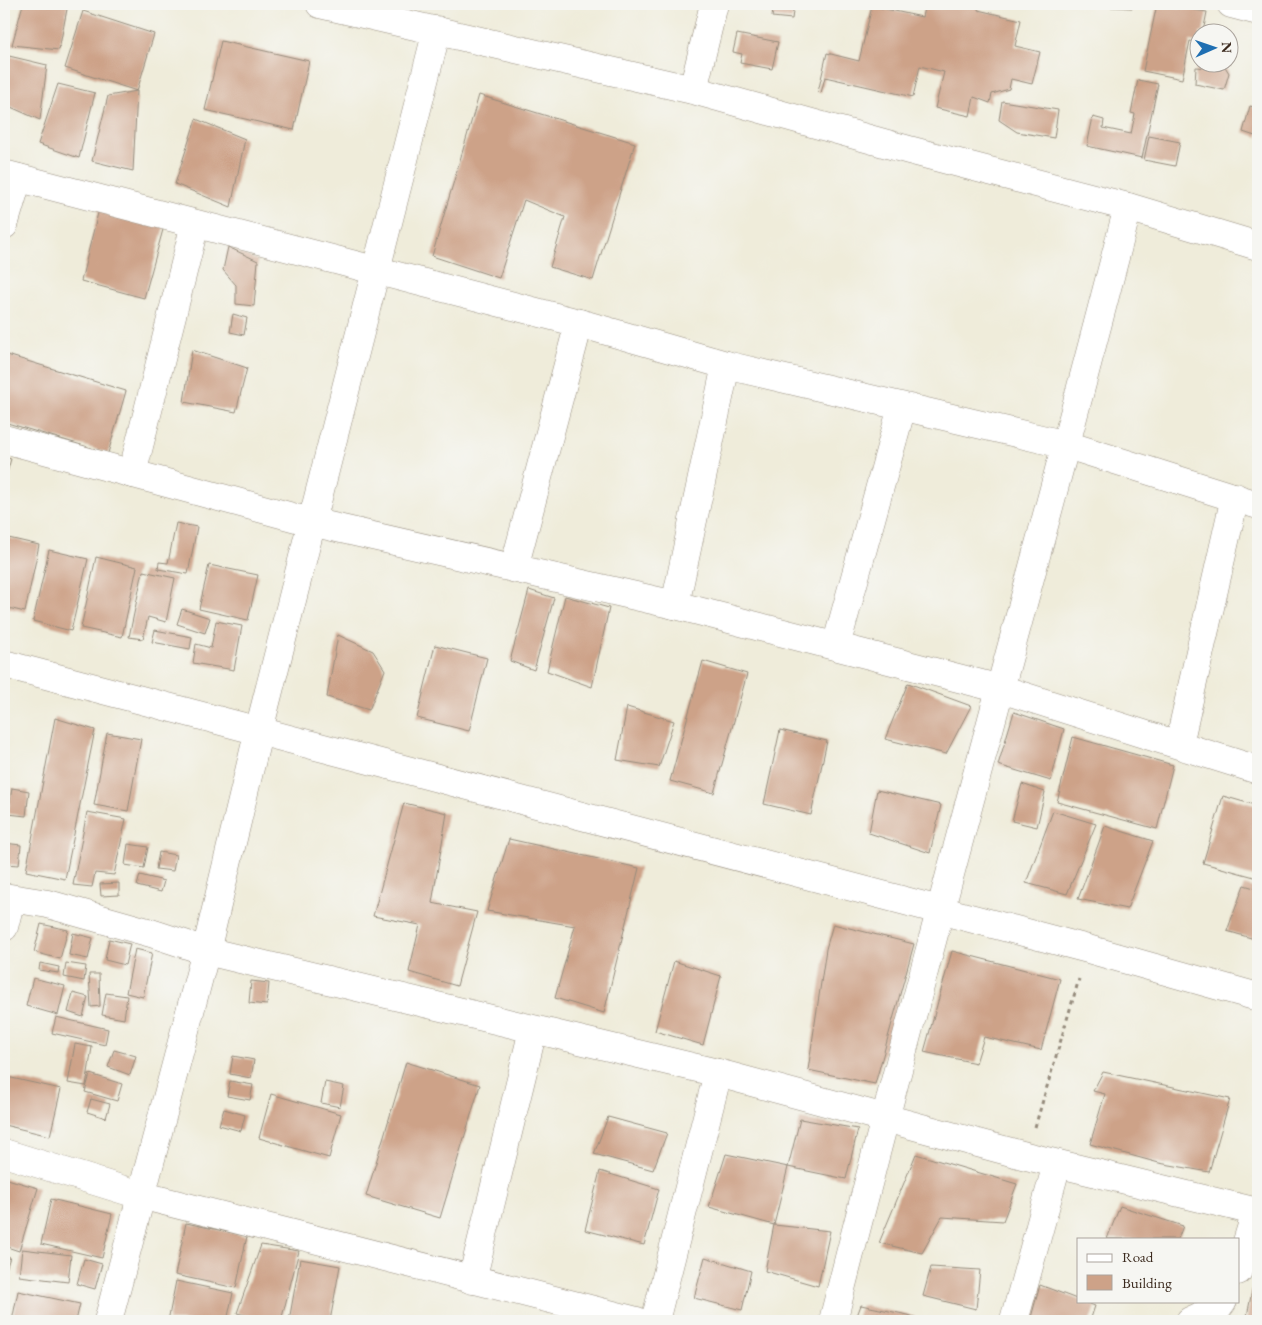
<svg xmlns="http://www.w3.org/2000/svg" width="1262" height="1325" font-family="'EB Garamond',serif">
<rect width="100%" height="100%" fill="#f6f6f2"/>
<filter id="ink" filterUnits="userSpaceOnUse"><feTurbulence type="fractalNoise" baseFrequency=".02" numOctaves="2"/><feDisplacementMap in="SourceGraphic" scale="10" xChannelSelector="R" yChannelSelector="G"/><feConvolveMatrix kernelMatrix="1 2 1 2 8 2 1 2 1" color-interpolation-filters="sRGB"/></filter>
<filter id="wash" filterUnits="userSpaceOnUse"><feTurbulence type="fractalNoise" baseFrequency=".0096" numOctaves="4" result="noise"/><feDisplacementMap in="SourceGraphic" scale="20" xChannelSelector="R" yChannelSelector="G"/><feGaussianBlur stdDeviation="1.12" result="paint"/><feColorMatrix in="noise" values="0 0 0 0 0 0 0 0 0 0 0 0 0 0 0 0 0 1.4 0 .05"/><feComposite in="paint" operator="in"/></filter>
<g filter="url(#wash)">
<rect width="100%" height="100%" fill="#efecda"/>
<g id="blocks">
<g fill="#cda288">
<path d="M23 4H68L59 50 12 45Z"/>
<path d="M774 4H794L792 19 772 17Z"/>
<path d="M925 4H979L978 10 1021 20 1015 46 1040 52 1032 84 1011 79 1009 89 992 94 990 103 974 97 970 116 935 108 944 72 920 66 913 97 825 77 821 93 818 92 827 53 859 61 872 6 922 17Z"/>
<path d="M1111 4H1134L1133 8 1111 7Z"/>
<path d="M1157 4 1207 12 1203 32H1200V43L1190 41 1182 79 1143 71Z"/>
<path d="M83 11 154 34 137 91 65 68Z"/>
<path d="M737 34 778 42 772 69 740 63 742 54 733 52Z"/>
<path d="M221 41 309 61 294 130 205 110Z"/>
<path d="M9 56 47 65 40 120 4 104V75Z"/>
<path d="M1221 62 1231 63 1224 65 1229 73 1224 90 1195 84 1196 67 1221 69Z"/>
<path d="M1138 80 1158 84 1142 158 1087 146 1093 117 1104 120 1103 128 1131 134 1135 114 1131 113Z"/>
<path d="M58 84 95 93 79 158 38 144Z"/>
<path d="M137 91 133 171 92 161 108 96Z"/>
<path d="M479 95 635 143 593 280 550 267 565 217 524 200 499 278 432 256Z"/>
<path d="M1002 101 1058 110 1054 138 1017 132 999 120Z"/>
<path d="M1250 106 1258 108V137L1243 132Z"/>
<path d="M196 119 245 139 231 207 175 184Z"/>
<path d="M1149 136 1180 142 1175 166 1144 160Z"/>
<path d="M99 209 164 226 144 298 81 281Z"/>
<path d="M228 247 258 261 254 306 236 304V285L223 270Z"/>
<path d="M233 314 247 318 244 335 230 332Z"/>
<path d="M192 350 247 368 236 412 184 402Z"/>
<path d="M4 354 126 391 108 453 4 422Z"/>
<path d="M4 457 11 459 4 483Z"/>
<path d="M176 523 197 527 188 574 158 569 159 562 168 563Z"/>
<path d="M4 537 39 545 25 612 4 607Z"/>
<path d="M49 550 88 559 71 631 33 621Z"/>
<path d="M96 557 137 567 122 637 81 628Z"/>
<path d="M209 565 258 575 248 620 199 609Z"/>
<path d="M143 571 175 578 166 622 148 617 143 639 129 637Z"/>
<path d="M529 590 554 598 534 670 510 661Z"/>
<path d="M565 596 609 608 592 687 547 671Z"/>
<path d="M182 609 210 618 205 633 177 624Z"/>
<path d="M216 621 242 626 234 670 193 663 196 644 211 648Z"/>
<path d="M155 630 192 637 190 649 152 642Z"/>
<path d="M338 635 373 651 385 670 369 710 327 697Z"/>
<path d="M435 645 487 658 469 731 417 718Z"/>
<path d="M703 661 747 674 714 793 670 781Z"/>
<path d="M908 683 971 706 946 754 885 739Z"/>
<path d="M627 707 674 721 659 767 617 760Z"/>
<path d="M1014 712 1064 729 1051 781 998 765Z"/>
<path d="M55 718 95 730 65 879 26 871Z"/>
<path d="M780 730 827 741 811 815 764 804Z"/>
<path d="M107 733 141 739 128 811 94 805Z"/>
<path d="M1073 737 1173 765 1157 829 1057 802Z"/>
<path d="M1022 784 1045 792 1037 827 1012 821Z"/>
<path d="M12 788 29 791 26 816 8 814Z"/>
<path d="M877 790 941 805 930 853 869 833Z"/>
<path d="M1223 796 1258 806V878L1203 863Z"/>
<path d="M404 803 447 813 432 903 477 912 457 986 409 972 420 925 373 916Z"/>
<path d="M1053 811 1096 824 1067 894 1026 883Z"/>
<path d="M87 812 126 819 114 875 95 873 92 887 73 885Z"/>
<path d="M1105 826 1153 841 1127 909 1078 899Z"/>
<path d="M509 839 639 868 604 1013 555 998 575 926 487 911Z"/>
<path d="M4 843 21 845 19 865 4 864Z"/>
<path d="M128 844 148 847 144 868 125 865Z"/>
<path d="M159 852 176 855 173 871 156 869Z"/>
<path d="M140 875 164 881 161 892 137 886Z"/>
<path d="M119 883V895L101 896 100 884Z"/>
<path d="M1244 885 1258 889V940L1227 931Z"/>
<path d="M41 924 68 930 60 959 34 952Z"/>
<path d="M833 924 914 944 875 1084 808 1070 826 949Z"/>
<path d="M73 933 93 938 88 959 69 955Z"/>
<path d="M109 939 130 944 125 965 105 960Z"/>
<path d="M135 949 152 953 143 997 126 993Z"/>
<path d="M952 951 1060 979 1041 1050 984 1037 976 1063 924 1052Z"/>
<path d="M674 961 721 976 703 1045 655 1031Z"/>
<path d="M40 963 59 967 58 973 39 970Z"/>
<path d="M66 963 86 966 84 981 64 977Z"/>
<path d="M89 974H99L100 1006 91 1007Z"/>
<path d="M33 978 65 986 58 1015 26 1006Z"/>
<path d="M251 981 269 983 267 1005 249 1003Z"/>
<path d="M73 993 88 997 83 1017 68 1012Z"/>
<path d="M106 993 127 996 124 1019 102 1015Z"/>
<path d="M56 1017 108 1029 105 1045 52 1033Z"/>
<path d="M75 1044 92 1047 86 1086 68 1083Z"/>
<path d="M114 1050 136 1056 130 1075 108 1067Z"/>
<path d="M233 1056 254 1060 251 1078 230 1074Z"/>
<path d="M406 1062 480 1085 440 1218 366 1196Z"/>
<path d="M1103 1072 1230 1099 1209 1172 1159 1163 1090 1144 1105 1094 1093 1091Z"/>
<path d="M90 1074 122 1084 117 1101 85 1092Z"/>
<path d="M7 1077 61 1089 50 1136 4 1125V1090Z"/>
<path d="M230 1081 253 1085 250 1100 227 1096Z"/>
<path d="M325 1082 344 1086 340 1107 321 1103Z"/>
<path d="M271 1094 341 1114 329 1158 259 1138Z"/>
<path d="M91 1099 110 1104 106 1118 87 1112Z"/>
<path d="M224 1109 245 1115 241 1131 219 1125Z"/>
<path d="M608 1117 667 1133 653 1170 594 1154Z"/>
<path d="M800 1119 858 1129 846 1179 788 1167Z"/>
<path d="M726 1154 788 1167 774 1225 709 1207Z"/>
<path d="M916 1154 1017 1184 1003 1221 942 1217 922 1253 879 1243Z"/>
<path d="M600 1171 659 1189 644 1245 585 1230Z"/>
<path d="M4 1178 38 1188 19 1251 4 1246Z"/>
<path d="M51 1199 112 1214 102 1258 41 1244Z"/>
<path d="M1120 1206 1183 1226 1178 1239H1107Z"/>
<path d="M186 1223 247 1236 236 1288 175 1275Z"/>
<path d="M774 1225 830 1231 818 1286 765 1271Z"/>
<path d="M261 1245 299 1251 281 1321H268L237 1313Z"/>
<path d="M22 1249 71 1255 68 1282 19 1276Z"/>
<path d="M4 1255 10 1257 4 1276Z"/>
<path d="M705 1257 751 1271 742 1310 694 1298Z"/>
<path d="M84 1259 102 1264 95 1289 77 1284Z"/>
<path d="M300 1259 340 1266 330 1321H289Z"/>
<path d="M931 1267 980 1270 976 1309 923 1296Z"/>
<path d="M176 1281 233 1293 227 1321H168Z"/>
<path d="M1040 1285 1095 1306 1090 1321H1030Z"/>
<path d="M1253 1286 1258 1287V1321H1246Z"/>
<path d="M18 1291 80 1304 76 1321H12Z"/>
<path d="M861 1305 908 1315 928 1321H855Z"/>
</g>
</g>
</g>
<g filter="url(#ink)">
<use href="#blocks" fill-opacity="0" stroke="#958b7c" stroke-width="1"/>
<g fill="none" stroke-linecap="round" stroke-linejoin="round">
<g stroke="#958b7c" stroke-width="29">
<g id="minor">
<path d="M320 4 693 90 909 150 1128 207 1258 246"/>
<path d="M1231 4 1258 11"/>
<path d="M693 90 714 4"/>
<path d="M4 174 579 323 726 365 1067 445 1258 505"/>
<path d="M4 225 18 178"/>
<path d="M4 439 311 522 675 605 1001 689 1258 770"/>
<path d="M132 474 195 224"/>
<path d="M514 568 579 323"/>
<path d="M675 605 726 365"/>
<path d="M836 646 902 407"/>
<path d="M4 664 1088 949 1258 997"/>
<path d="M1179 744 1235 497"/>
<path d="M4 897 48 904 151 933 206 951 718 1073 1026 1156 1258 1212"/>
<path d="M4 927 11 899"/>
<path d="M4 1153 140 1195 637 1321"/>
<path d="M1238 1271 1256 1212"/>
<path d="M472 1280 533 1030"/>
<path d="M108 1321 206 951 259 730 437 30"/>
<path d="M655 1321 718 1073"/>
<path d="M833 1321C926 949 1033 579 1128 207"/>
<path d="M1014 1321 1057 1164"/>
<path d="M1190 1321 1218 1308 1223 1301"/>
</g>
</g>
<path stroke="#958b7c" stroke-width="3" stroke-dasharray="4 4" stroke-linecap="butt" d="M1035 1127 1079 979"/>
<use href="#minor" stroke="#fff" stroke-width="28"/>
</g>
</g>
<rect width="1262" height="1325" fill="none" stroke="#f6f6f2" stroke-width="20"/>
<rect x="1077" y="1238" width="162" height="65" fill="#f6f6f2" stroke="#aba49d"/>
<rect x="1087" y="1254" width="25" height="8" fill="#ffffff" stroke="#aba49d"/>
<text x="1122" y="1262" font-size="15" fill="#3b2a1e">Road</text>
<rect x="1087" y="1275" width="25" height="15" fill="#cda288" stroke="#aba49d"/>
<text x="1122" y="1288" font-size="15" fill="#3b2a1e">Building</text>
<g transform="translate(1214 48) rotate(88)"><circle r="24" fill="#f6f6f2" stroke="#aba49d"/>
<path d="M0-4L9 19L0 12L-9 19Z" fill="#1f6fb2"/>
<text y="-8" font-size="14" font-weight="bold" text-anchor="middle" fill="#3b2a1e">N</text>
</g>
</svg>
